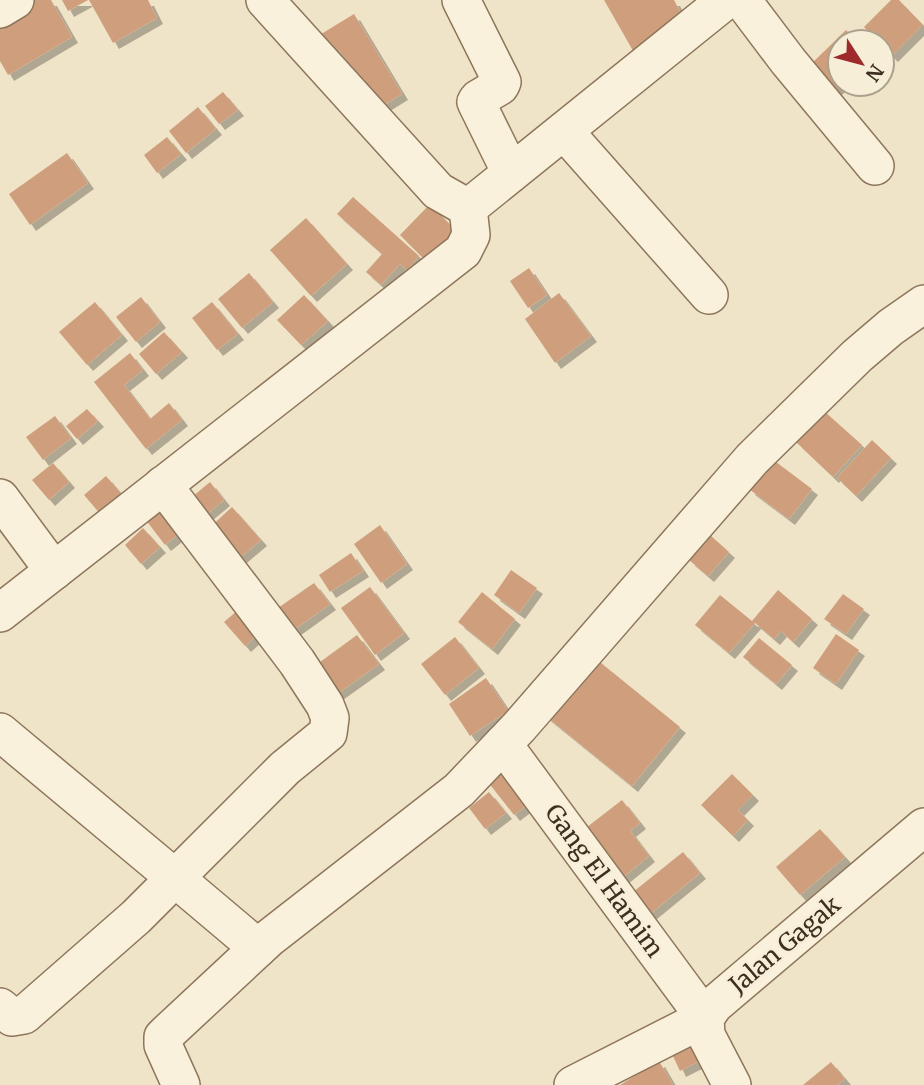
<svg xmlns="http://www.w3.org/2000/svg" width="924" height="1085" font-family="Merriweather,serif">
<defs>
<filter id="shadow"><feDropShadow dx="6" dy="6" stdDeviation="0" flood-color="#0004"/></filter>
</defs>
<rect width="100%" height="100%" fill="#f0e4c8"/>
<g fill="#cf9f7d" filter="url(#shadow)">
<path d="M28 0H51L72 37 8 75 0 61V17Z"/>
<path d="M62 0H88L68 11Z"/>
<path d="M89 0H148L157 18 113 43Z"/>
<path d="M604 0H674L688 26 636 56Z"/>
<path d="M891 0H899L923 25 892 56 882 46V42H878L864 27Z"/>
<path d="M354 14 402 94 376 110 340 51 326 60 313 39Z"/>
<path d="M846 30 858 42H840V85L834 91 809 66Z"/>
<path d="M223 92 238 110 219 124 205 106Z"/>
<path d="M198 107 216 129 186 153 169 131Z"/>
<path d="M167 137 181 154 157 173 144 155Z"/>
<path d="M67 153 88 183 30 225 9 194Z"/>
<path d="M353 197 419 256 407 270 400 264 381 285 366 272 382 254 337 214Z"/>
<path d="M430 204 462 237 432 267 400 235Z"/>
<path d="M306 218 347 264 311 296 270 250Z"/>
<path d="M529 268 547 295 528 308 510 281Z"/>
<path d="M249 273 273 302 242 328 218 299Z"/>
<path d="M559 293 591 336 555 363 525 319Z"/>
<path d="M304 295 328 321 301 345 277 320Z"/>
<path d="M141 297 160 322 136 342 116 317Z"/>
<path d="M95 302 122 335 87 365 59 332Z"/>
<path d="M212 302 238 334 217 350 192 318Z"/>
<path d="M164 332 182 352 156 374 139 354Z"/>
<path d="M130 353 143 370 124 385 150 419 169 403 182 420 146 449 94 382Z"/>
<path d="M87 409 98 421 77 439 66 426Z"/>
<path d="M824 411 862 445 833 477 796 442Z"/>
<path d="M55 416 71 438 43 460 26 437Z"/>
<path d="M872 440 891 458 856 496 837 478Z"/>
<path d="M772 459 812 489 789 519 749 489Z"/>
<path d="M53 463 69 482 49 500 32 480Z"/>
<path d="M106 476 130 504 108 523 84 495Z"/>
<path d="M210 482 224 500 200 520 186 502Z"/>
<path d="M167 495 191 524 165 545 142 515Z"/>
<path d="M232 507 261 540 236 561 208 529Z"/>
<path d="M380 525 407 564 381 583 354 544Z"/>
<path d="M143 528 160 547 141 564 125 545Z"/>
<path d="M710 535 729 552 708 576 689 560Z"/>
<path d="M351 553 363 571 330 592 319 575Z"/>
<path d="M511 570 537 588 519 613 494 595Z"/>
<path d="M314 583 330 604 291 632 275 610Z"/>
<path d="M370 587 404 633 375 655 341 608Z"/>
<path d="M778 590 812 619 793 642 781 631 774 639 755 623 729 653 695 625 720 595 752 621Z"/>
<path d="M482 592 515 619 492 649 458 622Z"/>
<path d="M843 594 864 609 846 634 824 619Z"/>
<path d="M245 604 266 627 245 646 224 622Z"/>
<path d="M836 634 859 650 836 684 813 668Z"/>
<path d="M357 635 379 664 330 699 309 670Z"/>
<path d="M455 637 479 668 445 695 421 664Z"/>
<path d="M759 638 792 665 776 684 743 657Z"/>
<path d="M590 654 680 727 632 786 542 713Z"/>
<path d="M486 678 508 711 470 736 449 704Z"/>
<path d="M510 765 536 798 514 815 488 782Z"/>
<path d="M732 774 753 795 738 810 748 820 733 836 701 805Z"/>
<path d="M489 792 506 813 485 829 469 808Z"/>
<path d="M622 800 640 823 630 831 649 856 616 883 578 834Z"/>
<path d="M820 829 845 857 800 895 776 867Z"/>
<path d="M683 852 700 873 645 918 628 896Z"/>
<path d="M693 1041 702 1060 680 1071 671 1052Z"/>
<path d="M659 1061 673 1085H620Z"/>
<path d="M831 1062 845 1079 837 1085H803Z"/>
</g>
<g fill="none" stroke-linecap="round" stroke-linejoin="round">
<g stroke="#8d765c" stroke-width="40">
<g id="street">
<path d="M265 0 438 191 468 208 726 0"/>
<path d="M461 0 502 82 500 86 478 99 476 102 511 173"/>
<path d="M742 0 788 61 875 166"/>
<path d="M0 9 15 0"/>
<path d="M564 131 709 295"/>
<path d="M0 498 54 571"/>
<path d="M0 613 463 251 471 235 468 208"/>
<path d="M0 732 175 878 285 768 328 733 330 718 325 705 297 662 163 485"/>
<path d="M503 744 705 1018"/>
<path d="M0 1007 12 1017 24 1015 136 917 175 878 258 948"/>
<path d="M181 1085 163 1045V1037L167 1033 268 939 459 790 519 727 752 459 857 356 891 327 924 304"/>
<path d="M573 1085 705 1018"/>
<path d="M732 1085 706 1035 705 1018 714 1005 924 827"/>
</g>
</g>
<use href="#street" stroke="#faf1dc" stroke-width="37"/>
</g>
<g text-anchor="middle" stroke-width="5" stroke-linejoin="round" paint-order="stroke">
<g font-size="24" fill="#3d2e20" stroke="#f7eed8">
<text transform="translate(604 881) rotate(54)" y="8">Gang El Hamim</text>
<text transform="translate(785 945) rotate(-40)" y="8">Jalan Gagak</text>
</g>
</g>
<g transform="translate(861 63) rotate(126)"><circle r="33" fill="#f7eed8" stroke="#ada18e" stroke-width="2"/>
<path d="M0-5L12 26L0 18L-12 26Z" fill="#9e2a2b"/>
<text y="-10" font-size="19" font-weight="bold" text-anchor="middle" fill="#3d2e20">N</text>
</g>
</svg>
